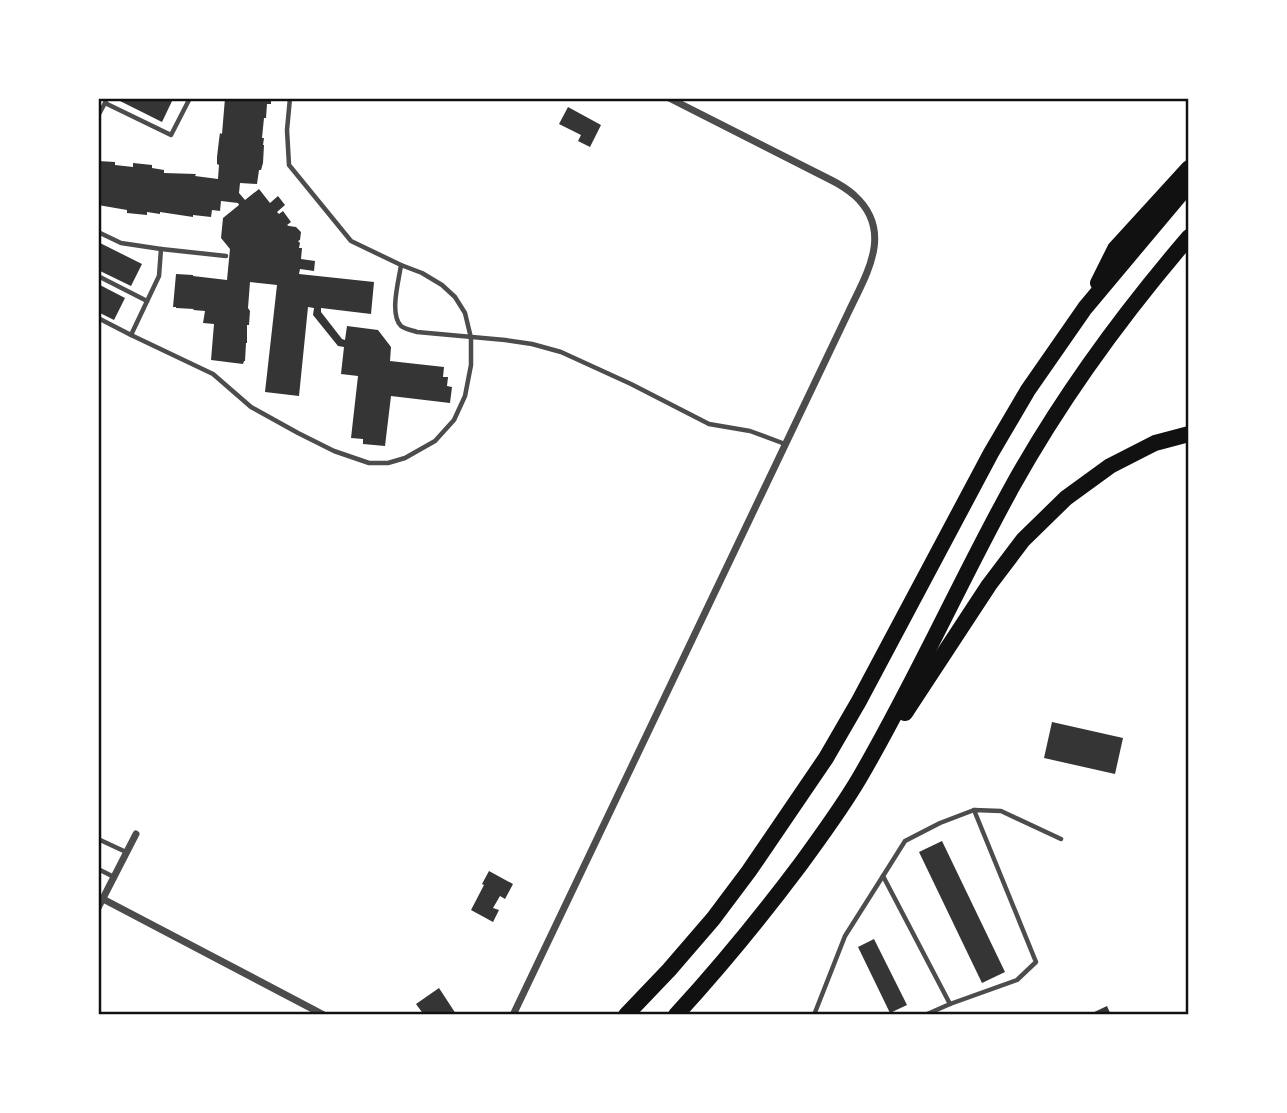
<svg xmlns="http://www.w3.org/2000/svg" width="1287" height="1113" font-family="'Varela Round',sans-serif">
<rect width="100%" height="100%" fill="#fff"/>
<g fill="#353535">
<path d="M122 98H170L173 99 162 122 120 101Z"/>
<path d="M225 98H271V104H267L266 118H264L262 138H264L263 145H264L263 163 261 170H259L257 184 240 183 239 193 245 200 259 189 270 203 278 196 285 205 277 212 279 214 283 211 291 222 287 225 289 226 296 227 301 232 300 240 298 241 300 243 299 248H302L301 259 315 261 314 271 300 269 299 274 374 282 371 314 321 308V312L342 339 345 340 347 326 378 330 391 347 390 361 444 367 443 377H448L447 386 452 387 450 403 391 396 385 446 363 444V439L351 438 358 376 341 374 344 347 338 346 313 315 314 308 308 307 299 396 265 392 277 285 250 282 248 308 250 311 249 325H247V343H246L245 361H244L243 364 211 360 214 324 203 323 205 311 193 310 194 309 176 308V307H173L176 274 193 275V276L227 280 230 249 221 238 223 218 239 205 238 203 221 201 220 211 212 210 211 217 193 215V217L160 212V214L147 212V215L127 213V210L98 205V161L115 162V165L133 167V163L152 165V168L164 170V173L196 174 195 176 218 179 219 165 217 164V157L219 140 220 133 222 134Z"/>
<path d="M568 107 601 125 590 147 578 141 581 135 559 124Z"/>
<path d="M98 242 142 264 131 286 98 270Z"/>
<path d="M98 284 125 298 114 320 98 312Z"/>
<path d="M1052 722 1123 738 1115 774 1044 758Z"/>
<path d="M942 841 1005 972 982 983 919 852Z"/>
<path d="M489 871 513 884 505 899 500 896 493 908 499 910 493 922 471 910 484 885 482 884Z"/>
<path d="M874 939 907 1005 890 1013 858 947Z"/>
<path d="M439 988 456 1014 454 1015H424L416 1004Z"/>
<path d="M1107 1006 1111 1015H1088Z"/>
</g>
<g fill="none" stroke-linecap="round" stroke-linejoin="round">
<g stroke="#4c4c4c" stroke-width="4.5">
<path d="M107 98 105 103 171 135 190 98"/>
<path d="M290 98 287 130 289 165 351 241 401 265C399 280 389 314 401 326 405 329 411 330 417 332L505 340 532 344 561 352 631 384 709 424 750 431 785 444"/>
<path d="M98 116 105 103"/>
<path d="M98 232 121 243 161 249"/>
<path d="M98 276 147 301"/>
<path d="M98 318 131 335 159 276 161 249 226 256"/>
<path d="M131 335 213 374 251 407 298 433 334 451 369 463H388L405 458 435 441 454 420 465 396 471 365V338L465 313 455 297 442 285 422 273 401 265"/>
<path d="M98 839 126 852"/>
<path d="M98 869 114 877"/>
<path d="M883 876 905 841 940 823 974 810 1001 811 1061 839"/>
<path d="M814 1015 845 936 883 876 950 1004"/>
<path d="M925 1015 950 1004 1017 980 1036 962 974 810"/>
</g>
<g stroke="#4c4c4c" stroke-width="7">
<path d="M103 899 324 1015"/>
<path d="M98 908 136 834"/>
<path d="M513 1015 849 311C867 273 894 231 854 195 847 189 839 184 831 180L669 98"/>
</g>
<g stroke="#111" stroke-width="16">
<path d="M1098 283 1115 249 1189 168"/>
<path d="M905 713 989 585 1023 540 1066 498 1110 466 1155 443 1189 434"/>
<path d="M626 1015 669 970 713 919 749 871 826 758 859 701 991 453 1028 390 1085 308 1189 184"/>
<path d="M676 1015C720 967 761 917 800 865 821 836 842 808 860 777 915 683 959 583 1012 487 1062 397 1122 315 1189 237"/>
</g>
</g>
<rect width="1287" height="1113" fill="none" stroke="#ffffff" stroke-width="200"/>
<rect x="100" y="100" width="1087" height="913" fill="none" stroke="#111" stroke-width="2.5"/>
</svg>
